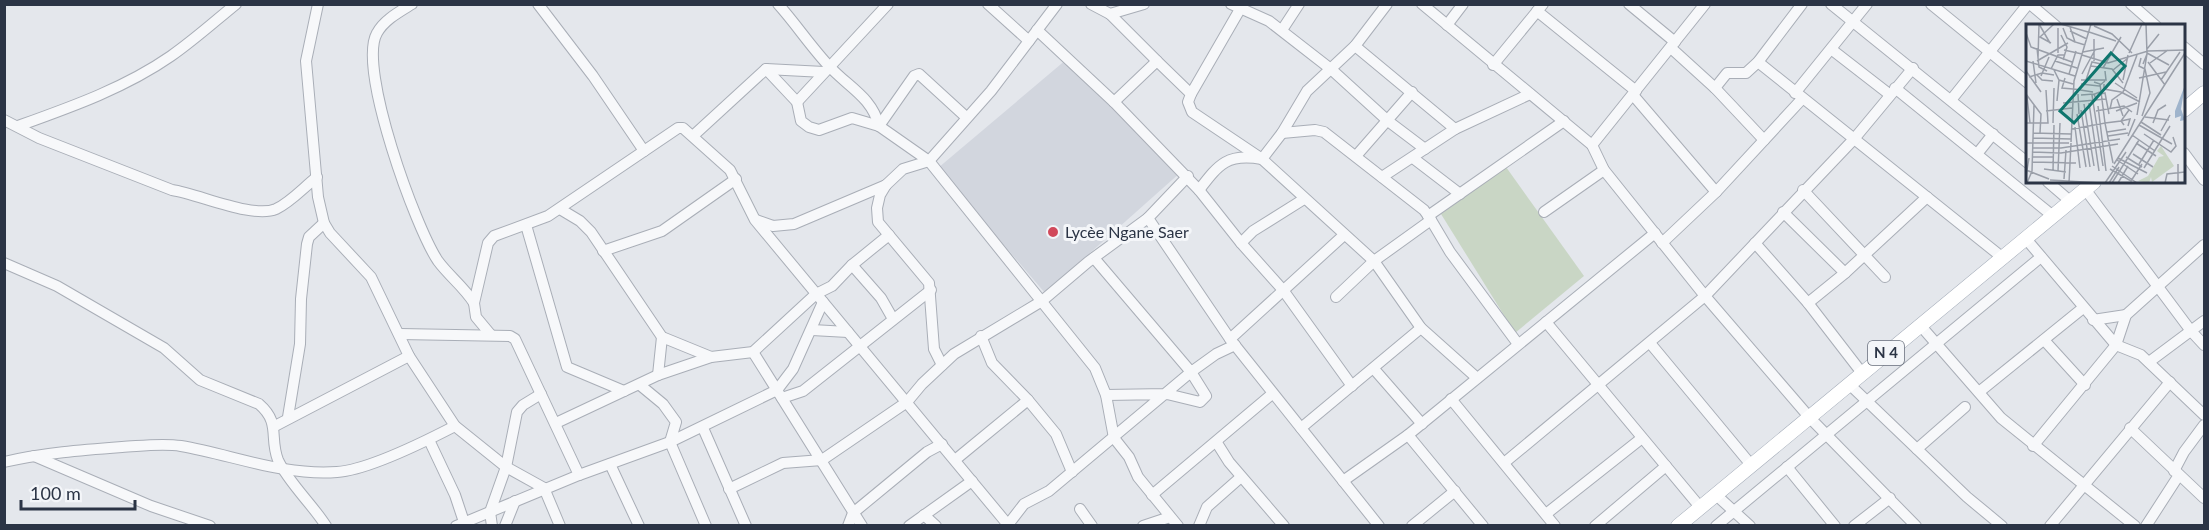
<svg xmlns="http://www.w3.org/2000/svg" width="2209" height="530" font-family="Lato,sans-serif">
<rect width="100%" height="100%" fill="#e4e7ec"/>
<path fill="#d2d6de" d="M1067 59 1181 172 1045 293 938 168Z"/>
<path fill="#c9d6c5" d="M1506 167 1584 276 1515 333 1441 214Z"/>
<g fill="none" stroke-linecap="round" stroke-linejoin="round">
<g stroke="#a9aeb7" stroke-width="12">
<g id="minor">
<path d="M318 4 306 61 318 197 324 223 330 233 371 277 409 356 455 426 506 467 544 488 560 526"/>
<path d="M412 4C399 12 384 20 377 33 357 67 416 229 438 261 449 276 464 287 474 303"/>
<path d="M538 4 593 76 644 151"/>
<path d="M778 4C796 24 811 47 829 66 848 87 872 97 879 126"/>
<path d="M988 4 1029 41"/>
<path d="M1091 4 1110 14 1144 4"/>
<path d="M1231 4 1269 21 1332 70 1388 121 1425 149"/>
<path d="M1243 4 1191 94 1188 102 1192 112 1262 159 1374 261 1421 328 1477 378"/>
<path d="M1422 4 1592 145 1604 170 1705 296 1810 418 1916 526"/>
<path d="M1629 4 1675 42"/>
<path d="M1831 4 2028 163"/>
<path d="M1931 4 2028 83"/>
<path d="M2030 4 2056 26"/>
<path d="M2131 4 2156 26"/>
<path d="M1537 11 1636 91"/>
<path d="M1110 14 1157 61"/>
<path d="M1447 25 1463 4"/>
<path d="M1037 30 1114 102 1199 190C1219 164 1227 153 1262 159L1282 133 1307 91 1355 46 1387 4"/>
<path d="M1282 30 1299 4"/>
<path d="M1355 46 1455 129"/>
<path d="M2184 47 2204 64"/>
<path d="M1671 48 1715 88 1764 140"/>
<path d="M1831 49 1889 94"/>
<path d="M1758 62 2003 258"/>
<path d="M1493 65 1543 4"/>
<path d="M766 69 824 72"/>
<path d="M1715 88 1727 73H1746L1758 62 1802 4"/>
<path d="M1895 88 2053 216"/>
<path d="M1795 93 1867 4"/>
<path d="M1633 95 1716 192"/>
<path d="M1951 100 2028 4"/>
<path d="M797 102 888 4"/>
<path d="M1114 102 1157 61 1191 94"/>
<path d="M4 120 39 138 172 190C199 194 253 219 276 209 291 202 304 187 317 177"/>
<path d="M18 126C71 107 125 88 171 56 194 40 215 21 236 4"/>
<path d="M879 126 914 76 919 74 966 117"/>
<path d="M1282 133 1315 130 1324 132 1424 210 1431 220"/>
<path d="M694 135 766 69 797 102 801 121 809 127 819 130 852 118 879 126 929 161 1095 368 1106 395 1114 438 1129 457 1138 477 1178 526"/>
<path d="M1592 145 1705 4"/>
<path d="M2184 153 2204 180"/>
<path d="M1977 154 1993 134"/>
<path d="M1356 156 1412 92"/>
<path d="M1413 158 1460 194"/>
<path d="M1188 176 1148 218 1230 339 1379 526"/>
<path d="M1382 177 1455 129 1530 94"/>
<path d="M2048 182 2070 201"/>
<path d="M2085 189 2191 331 2204 345"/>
<path d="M1199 190 1241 243 1283 290 1352 386"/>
<path d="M1803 190 1885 277"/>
<path d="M560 209 580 221 591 232 662 337 711 357"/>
<path d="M1544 212 1604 170"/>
<path d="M1783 212 1845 273"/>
<path d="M1428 216 1564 121"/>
<path d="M756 220 773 226 794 224 886 185"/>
<path d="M526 225 567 367 624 391"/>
<path d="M2027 240 2116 345 2141 355 2204 415"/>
<path d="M1241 243 1253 231 1304 199"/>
<path d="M1662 243 1716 192 1802 99"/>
<path d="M1755 243 1808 303 1862 373"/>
<path d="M603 251 662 231 736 179"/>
<path d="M1094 258 1191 372 1216 354 1235 345"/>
<path d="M4 263 57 286 164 348 200 380 259 404C281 423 269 437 278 460 288 482 313 505 326 526"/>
<path d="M852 265 881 298 893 319"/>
<path d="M1336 297 1374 261 1431 220 1450 252 1518 344"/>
<path d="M1808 303 1845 273 1927 197"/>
<path d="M2093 320 2126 315"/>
<path d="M1546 322 1700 507"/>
<path d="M1920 325 2001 418 2135 526"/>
<path d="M812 330 848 332"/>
<path d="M400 334 510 336 515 339 579 475"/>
<path d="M491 335 476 317 474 303 488 243 494 236 548 216 678 128H683L730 170 755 220 1009 526"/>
<path d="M981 336 992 363 1028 400"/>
<path d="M1230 339 1344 235"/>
<path d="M2044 340 2085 385"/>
<path d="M1650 343 1752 466"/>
<path d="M753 352 862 526"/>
<path d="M2149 362 2204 321"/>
<path d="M942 365 934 349 929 283 878 222 877 208 880 195 886 185 903 169 929 161 991 91 1057 4"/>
<path d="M1374 369 1422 424"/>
<path d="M658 375 662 337"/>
<path d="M1849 384 1967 497 2002 526"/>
<path d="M640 385 663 404 676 422 670 442 706 526"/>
<path d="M1979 392 2083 308"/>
<path d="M782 398 803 391 931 290"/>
<path d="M1451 399 1555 526"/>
<path d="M288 417 300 344 301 299 307 244 309 237 324 223"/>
<path d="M556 423 658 375 711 357 753 352 816 294 832 286 852 265 889 235"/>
<path d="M275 426 409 356"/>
<path d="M703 428 746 526"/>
<path d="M1301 428 1421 328"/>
<path d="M2130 428 2204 498"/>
<path d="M1408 435 1483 526"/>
<path d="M429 440 455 495 464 522"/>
<path d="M1217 443 1229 462 1284 526"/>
<path d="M2033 446 2116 345 2126 315 2204 245"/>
<path d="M1917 449 1965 407"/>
<path d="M34 456 151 506 210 526"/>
<path d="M955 460 1028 400 1056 434 1072 472"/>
<path d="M4 462C43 453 82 450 122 447 141 446 162 443 181 446 233 455 283 476 337 472 369 470 426 441 455 426"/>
<path d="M1504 463 1705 296 1854 139 1913 68"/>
<path d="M610 464 639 526"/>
<path d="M1787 467 1835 526"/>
<path d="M2174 471 2184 452 2204 425"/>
<path d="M1343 481 1408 435 1655 233"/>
<path d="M729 489 783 463 822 460 907 402 922 384 954 354 1042 301 1088 262 1148 218"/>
<path d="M1715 494 1750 526"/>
<path d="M1152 495 1272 394"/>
<path d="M1080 509 1092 526"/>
<path d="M1546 514 1642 438"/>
<path d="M924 515 936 526"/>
<path d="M456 526 579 475 670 442 777 390 793 369 823 302"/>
<path d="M492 526 490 512 506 467 517 412 523 405 541 394"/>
<path d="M505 526 515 501"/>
<path d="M848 526 853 513 927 452 942 444"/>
<path d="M909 526 972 481"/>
<path d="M1007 526 1024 504 1049 491 1191 372 1206 396 1200 402 1167 394 1106 395"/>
<path d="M1143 526 1170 517"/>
<path d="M1199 526 1207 507 1241 477"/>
<path d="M1412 526 1455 491"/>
<path d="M1595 526 1666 466"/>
<path d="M1716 526 2041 257"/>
<path d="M1854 526 1890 498"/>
<path d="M2050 526 2170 382"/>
<path d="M2146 526 2179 475"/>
</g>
</g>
<g stroke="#a3abb8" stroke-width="15">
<g id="major">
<path d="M2184 110 2204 93"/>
<path d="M1678 526 2094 182"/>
</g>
</g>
<use href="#minor" stroke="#f7f8fa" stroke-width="10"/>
<use href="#major" stroke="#fff" stroke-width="14"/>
</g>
<circle fill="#d1495b" stroke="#f4f6f9" stroke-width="2" cx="1053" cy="232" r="6"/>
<g text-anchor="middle" stroke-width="6" stroke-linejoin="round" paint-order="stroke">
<rect fill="#f4f6f9" stroke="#676e7b" stroke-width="1.5" x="1868" y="341" width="36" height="24" rx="4.5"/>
<g font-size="15" font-weight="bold" fill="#2b3445">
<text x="1886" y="358">N 4</text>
</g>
<g font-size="16" fill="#2b3445" stroke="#f4f6f9" text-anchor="start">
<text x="1065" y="238">Lycèe Ngane Saer</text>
</g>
</g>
<g transform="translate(2026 24)">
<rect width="159" height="159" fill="#e4e7ec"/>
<path d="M135 122 148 142 126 158 125 153 123 159 112 157 122 152 133 133 138 132 131 127Z" fill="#c9d6c5"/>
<path d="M159 61 155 85 159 96 154 97 155 92 149 94V87Z" fill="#9fb4cc"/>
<path fill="none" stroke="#9a9fa9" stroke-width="1.5" d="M13 0 24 19M35 0 62 8M68 2 86 10 106 29M44 3 49 18 59 21M32 4V29M37 4 41 14 49 18M44 7 61 15M63 8 90 17M0 9 5 23 46 38M35 11 41 23 37 36M25 19 14 13 28 0M11 24 13 43 21 47M121 25 133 10M38 26 56 30M57 28 78 24M103 29 116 0M121 29 143 41M56 31 82 39 122 27 159 26M12 34 13 0M115 34 113 42 119 45 124 69 116 92M0 37 49 52M7 37 10 59M11 37 42 19M29 37 51 44M68 37V15M122 38 139 61M124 39 142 26M117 40 121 30 120 0M65 42 86 45 97 59M77 44 95 13M25 45 32 31H39M28 46 33 56 47 60M87 46 102 34M0 47 15 68M43 50 50 27M56 50 69 26M11 51 16 56 27 57M15 52 23 33M3 53 16 49 28 51M39 54 36 64 47 65M113 54 140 48M55 56H80L79 47M60 56 66 38 75 40M97 56 102 31M135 56 154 28M68 58 74 60 79 99M89 59 111 74M55 60 73 62 79 57M78 60V65L95 68M48 65 67 68M74 68 66 71 77 142M95 68 114 78M0 70 15 90 14 109M52 70 53 90M75 70 79 69 83 90M55 71 68 70 70 75M1 73 4 99M91 75 97 92M31 77 33 56M37 79 80 75M63 79 73 147M58 80 68 142M72 82 80 147M84 85 86 76 97 68 111 31M55 86 64 143M20 87 46 84M70 87 98 82 106 88M90 87 111 79M51 90 60 143M111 91 121 30M119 93 143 96M115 98 135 111M0 99H22L20 66M27 99 28 64M79 99 95 97 103 86M127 99 132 86 140 81M98 101 95 97 104 95 102 102M113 101 146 120M49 103 54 144M46 105 79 99 87 139M135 107 144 91M81 108 100 105M7 109 45 110M118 110 145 128 150 122 147 113M106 111 129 127M82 112 102 109M102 112 109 95M7 114 45 115M45 118 48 57 65 0M0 119H43M110 119 130 132M7 124H35L94 115M6 128 35 129 92 120M107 130 127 143M6 133H28M100 133 116 143M92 134 121 149M91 136 112 150M6 138 50 139M88 140 159 29M113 140 128 116M86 142 111 159M118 144 144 102M18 145 40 148M84 145 105 157 116 140M0 146 23 155M27 147 28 101M32 147 34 99M0 152 3 134M38 155 40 126M24 156 75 159M1 159 6 147 8 81M43 159 45 119M79 159 100 128M83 159 93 143M86 159 113 116M92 159 102 142M139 159 141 150 159 148M152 159V140"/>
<path fill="#0f766e" fill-opacity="0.15" stroke="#0f766e" stroke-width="3" d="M85 29 99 42 48 99 34 87Z"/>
<rect width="159" height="159" fill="none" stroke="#2b3445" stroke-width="3"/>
</g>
<rect width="2209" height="530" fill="none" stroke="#2b3445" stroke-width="12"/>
<path d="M21 500v9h114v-9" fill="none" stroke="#2b3445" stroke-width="3"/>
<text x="30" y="500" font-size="18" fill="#2b3445" stroke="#f4f6f9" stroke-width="4.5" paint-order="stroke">100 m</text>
</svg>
